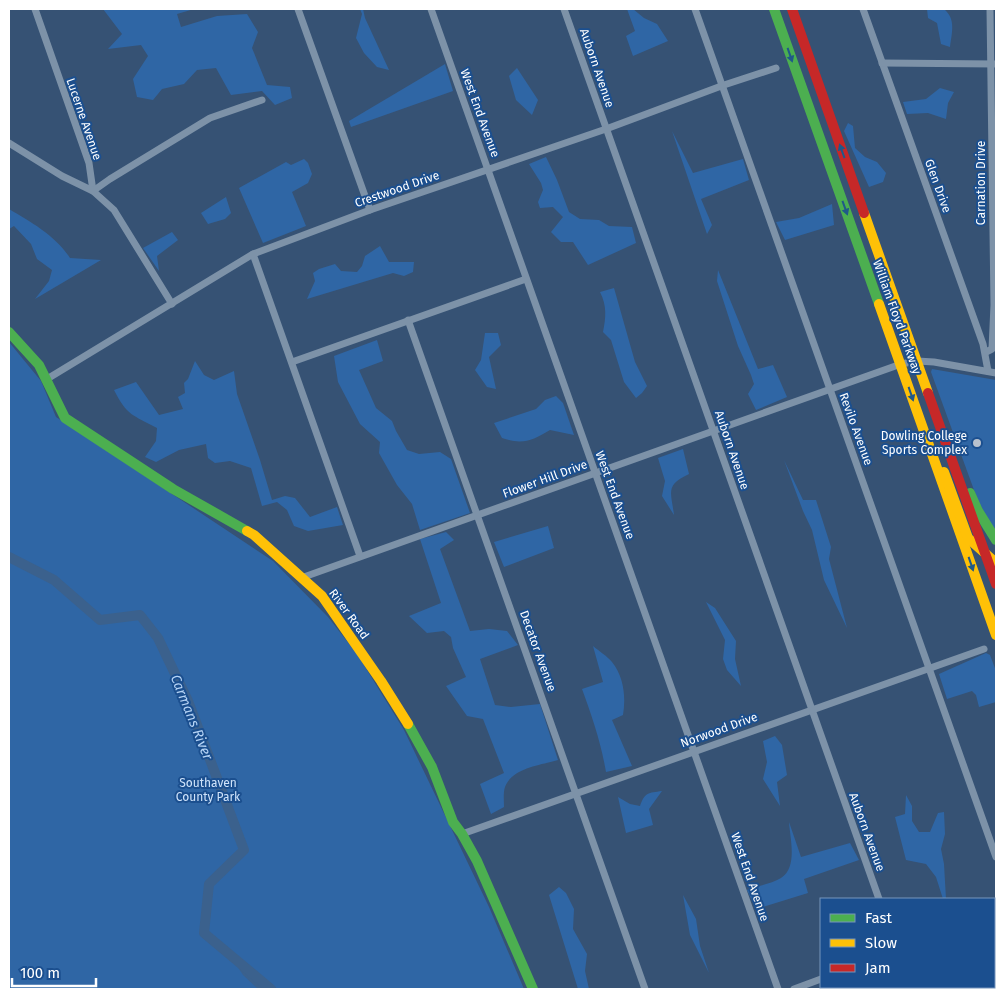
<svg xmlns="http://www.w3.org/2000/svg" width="1005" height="998" font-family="'Fira Sans',sans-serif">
<rect width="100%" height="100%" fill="#365274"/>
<g fill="#2f66a5">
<path d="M103 9H194L177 14 181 27 217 16 247 14 258 32 252 48 267 85 290 87 292 98 275 105 262 91 231 95 216 68 197 70 184 84 162 89 153 100 137 97 133 79 148 56 141 45 108 49 122 34Z"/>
<path d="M360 9H363L365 18 389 70 377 67 364 53 356 38 362 14Z"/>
<path d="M627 9H633L644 18 657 24 668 41 633 56 626 36 635 31Z"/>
<path d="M927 9H944C956 19 952 32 950 47L941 44 937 23 928 18Z"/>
<path d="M445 64 453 91 351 127 349 121Z"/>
<path d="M517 68 538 100 532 115 516 100 509 76Z"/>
<path d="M940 88 954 92 948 103 946 119 928 113 907 114 903 102 926 99Z"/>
<path d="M848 123 853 126 855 148 865 157 877 162 886 173 883 182 869 187 844 131Z"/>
<path d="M672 131 693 173 743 159 749 180 701 199 712 225 707 234Z"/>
<path d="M546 157 557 180 569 212 580 219 599 220 609 226 632 227 636 243 588 265 573 242H561L551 232 563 217 553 207 540 208 538 202 543 190 541 183 529 164Z"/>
<path d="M304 159 308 163 312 174 308 183 292 192 306 226 263 243 239 188 286 162 291 165Z"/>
<path d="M226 197 231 213 225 219 208 224 201 213Z"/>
<path d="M832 204 834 225 785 240 776 222 799 218Z"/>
<path d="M9 209C31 222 56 236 70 258L101 260 35 299 49 281 52 270 37 259 31 244 14 226 9 229Z"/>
<path d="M172 232 178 240 157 256 159 271 143 248Z"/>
<path d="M380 246 389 262H414L413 272 404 276 393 273 307 299 315 281 313 273 319 269 335 264 341 271 357 272 362 266 365 256Z"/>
<path d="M718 270 758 369 773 365 787 397 756 410 748 394 754 384 751 375 738 346 717 281Z"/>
<path d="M614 288 635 362 647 386 642 393 636 398 624 382 611 340 603 332C606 317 607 306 600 292Z"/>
<path d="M485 333H498L501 345 489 357 496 389 487 387 475 370 481 360Z"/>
<path d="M377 340 383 361 359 370 376 408 392 421 396 431 407 450 419 454 440 452 451 459 470 513 420 530 412 504 397 485 379 453 380 442 360 424 338 382 334 356Z"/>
<path d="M9 342 41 381 56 417 273 561 328 617 357 654 404 730 489 907 524 989H9Z"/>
<path d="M195 361 204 375 214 380 234 371 237 394 260 460 272 500 285 496 295 498 310 517 337 507 343 525 308 531 294 526 287 510 277 502 262 506 251 468 230 461 215 463 208 458 206 444 179 450 156 462 145 457 156 441 157 428C133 415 127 416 114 390L136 382 159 415 183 409 178 397 185 393 184 383 188 379Z"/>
<path d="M932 369 996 380V534L978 501 931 372Z"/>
<path d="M556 396 563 403 574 435 550 430C532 441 522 445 502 438L494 423 536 409 545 400Z"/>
<path d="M683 449 689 474C665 485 671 492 674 515L662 496 665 481 658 458Z"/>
<path d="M784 460 803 500H816L831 547 829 559 847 628 824 580 812 530 803 511Z"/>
<path d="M548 526 554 548 504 567 494 542Z"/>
<path d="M446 532 454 540 440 549 470 631 489 629 507 631 518 645 480 659 495 705 511 707 540 704 558 760C541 765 512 768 505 787 503 793 504 801 504 807L491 814 480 784 504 773 483 719 467 716 446 686 466 677 453 648 451 637 444 631 427 633 409 616 441 603 420 539Z"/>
<path d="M706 602 715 608 736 641 735 659 741 686 727 670 723 659 725 640Z"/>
<path d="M593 646C599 651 607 656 612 662 624 677 626 697 623 715L612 720 632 766 606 772C601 743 592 716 582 689L603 682Z"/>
<path d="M986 653 990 655 996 671V702L979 707 976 695 972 691 947 699 939 674Z"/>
<path d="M775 736 782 745 787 775 777 782 780 806 763 779 767 762 763 741Z"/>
<path d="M662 791 649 809 653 825 626 833 618 797 630 804 640 806C645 792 648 793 662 791Z"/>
<path d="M906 795 912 806V821L919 832H930L938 813 944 812 945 834 941 849 944 864 946 899H943L936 877 926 864 906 860 895 817 905 814Z"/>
<path d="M789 822 801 857 850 843 859 860 804 879 808 893 756 909 747 890C757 886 771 884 781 878 798 867 790 838 789 822Z"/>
<path d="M559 887 566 893 574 909 573 929 587 954 585 971 589 989H578L549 895Z"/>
<path d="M683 895 696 919 700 946 709 973 690 935Z"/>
</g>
<path fill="#3b618d" d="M231 957 278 989H258L243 975Z"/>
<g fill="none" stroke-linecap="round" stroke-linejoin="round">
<path stroke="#3b618d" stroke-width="10" d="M9 557 54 580 100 620 140 615 158 638 188 701 244 850 209 884 204 933 271 989"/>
<g stroke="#7d92a8" stroke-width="7">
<path d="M35 9 89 163 93 191 114 210 172 304"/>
<path d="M298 9 370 210"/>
<path d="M431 9 778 989"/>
<path d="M564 9 879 899"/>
<path d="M695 9 996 857"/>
<path d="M863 9 983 344 988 371"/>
<path d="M882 63 996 64"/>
<path d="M9 143 62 176 93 191 110 179 210 118 262 100"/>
<path d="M253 254 360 556"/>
<path d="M408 320 645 989"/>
<path d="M986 352 992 349 994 305 990 9"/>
<path d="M292 362 526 279"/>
<path d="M47 379 253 254 370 210 606 129 724 85 776 68"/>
<path d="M301 578 901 364 917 361 934 362 996 373"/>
<path d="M462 834 984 649"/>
<path d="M994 918 996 917"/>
<path d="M909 987V989"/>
<path d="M794 989 821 979"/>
</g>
<g stroke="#4caf50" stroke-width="10">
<path d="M774 9 879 304"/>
<path d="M9 332 39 365 65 418 173 489 247 531"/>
<path d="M970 493 978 511 996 540"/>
<path d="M408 724 432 767 453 822 462 834 477 861 533 989"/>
</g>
<g stroke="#ffc107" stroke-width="10">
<path d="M864 213 928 393"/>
<path d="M879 304 996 635"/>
<path d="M944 472 968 538 996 563"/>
<path d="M247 531 254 535 322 596 381 681 408 724"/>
</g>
<g stroke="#c62828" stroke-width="10">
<path d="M792 9 864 213"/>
<path d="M928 393 996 584"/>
</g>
</g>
<defs><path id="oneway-solid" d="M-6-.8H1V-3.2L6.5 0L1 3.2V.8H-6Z" transform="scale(1.25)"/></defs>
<g fill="#205989">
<use href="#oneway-solid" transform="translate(790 55) rotate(71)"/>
<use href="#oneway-solid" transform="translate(842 151) rotate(-110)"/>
<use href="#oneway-solid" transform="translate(845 208) rotate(70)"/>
<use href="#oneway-solid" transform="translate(911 394) rotate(71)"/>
<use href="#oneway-solid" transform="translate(971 564) rotate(71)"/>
</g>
<circle fill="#b9c2ce" stroke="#1b4f8f" stroke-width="2" cx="977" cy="443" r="5"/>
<g text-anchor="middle" stroke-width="4" stroke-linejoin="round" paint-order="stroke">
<g font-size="12" fill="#fff" stroke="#1b4f8f">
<text transform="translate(597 68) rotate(71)" y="4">Auborn Avenue</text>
<text transform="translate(480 113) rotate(70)" y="4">West End Avenue</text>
<text transform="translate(84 119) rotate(71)" y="4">Lucerne Avenue</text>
<text transform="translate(981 183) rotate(-90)" y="4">Carnation Drive</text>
<text transform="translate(938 186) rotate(70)" y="4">Glen Drive</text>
<text transform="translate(397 189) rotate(-19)" y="4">Crestwood Drive</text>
<text transform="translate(897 317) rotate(70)" y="4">William Floyd Parkway</text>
<text transform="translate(856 429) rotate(70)" y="4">Revilo Avenue</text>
<text transform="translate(732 450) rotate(71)" y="4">Auborn Avenue</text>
<text transform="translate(545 479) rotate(-20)" y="4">Flower Hill Drive</text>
<text transform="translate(615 495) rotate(70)" y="4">West End Avenue</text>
<text transform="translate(349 614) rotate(54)" y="4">River Road</text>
<text transform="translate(538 651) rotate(70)" y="4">Decator Avenue</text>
<text transform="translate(719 730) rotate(-20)" y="4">Norwood Drive</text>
<text transform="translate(867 832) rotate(70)" y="4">Auborn Avenue</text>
<text transform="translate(750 877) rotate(71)" y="4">West End Avenue</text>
</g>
<g font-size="12" fill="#fff" stroke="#1b4f8f" text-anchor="end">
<text x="967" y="440">Dowling College<tspan x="967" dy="14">Sports Complex</tspan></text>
</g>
<g font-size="12" fill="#cfe3fa" stroke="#1b4f8f">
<text x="208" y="787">Southaven<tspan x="208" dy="14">County Park</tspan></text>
</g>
<g font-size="14" font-style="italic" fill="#b5d3f5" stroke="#1b4f8f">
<text transform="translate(192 717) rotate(68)" y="5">Carmans River</text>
</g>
</g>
<rect width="1005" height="998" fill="none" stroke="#ffffff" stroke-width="20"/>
<rect x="820" y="898" width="175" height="90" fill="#1b4f8f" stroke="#7695bc"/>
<rect x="830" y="914" width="25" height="8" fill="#4caf50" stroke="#7695bc"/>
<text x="865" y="923" font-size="15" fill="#ffffff">Fast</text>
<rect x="830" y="939" width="25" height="8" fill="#ffc107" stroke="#7695bc"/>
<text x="865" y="948" font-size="15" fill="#ffffff">Slow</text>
<rect x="830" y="964" width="25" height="8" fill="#c62828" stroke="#7695bc"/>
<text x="865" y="973" font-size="15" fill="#ffffff">Jam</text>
<path d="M12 978v8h84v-8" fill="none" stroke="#ffffff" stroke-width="2.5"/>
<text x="20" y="978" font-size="15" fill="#ffffff" stroke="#1b4f8f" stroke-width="4" paint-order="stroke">100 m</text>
</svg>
